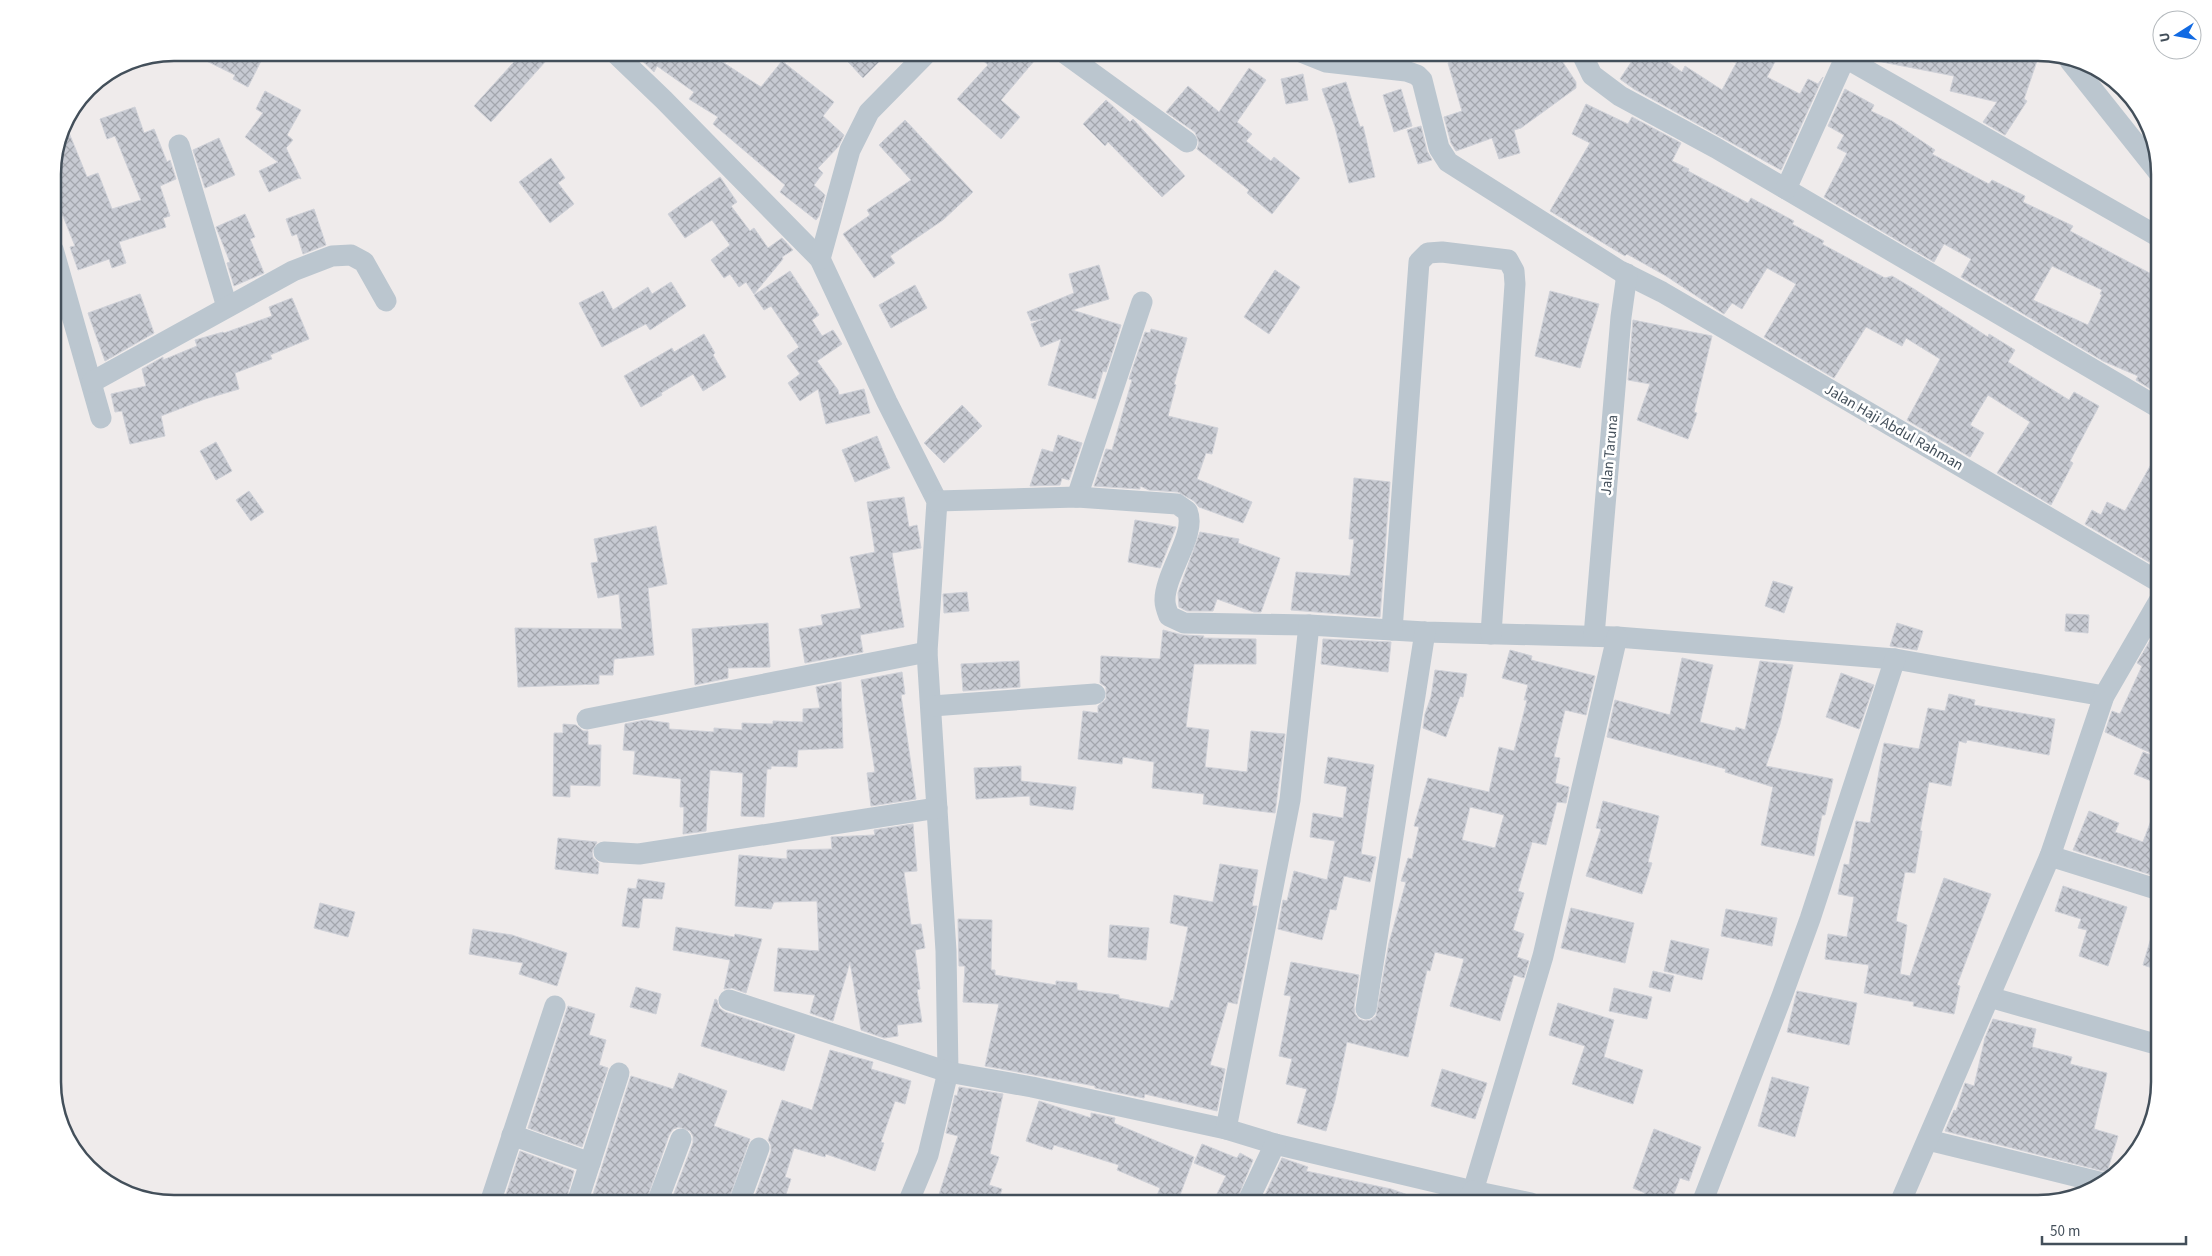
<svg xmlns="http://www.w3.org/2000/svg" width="2212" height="1256" font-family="'Source Sans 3',sans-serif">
<defs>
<pattern id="building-cross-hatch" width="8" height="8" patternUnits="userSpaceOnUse" patternTransform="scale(1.25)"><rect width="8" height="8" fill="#c7cad2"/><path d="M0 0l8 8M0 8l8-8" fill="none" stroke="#a3a6ad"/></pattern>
</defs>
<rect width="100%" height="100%" fill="#efebeb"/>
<g fill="url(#building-cross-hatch)" stroke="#cfd1d8" fill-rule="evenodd">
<path d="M188 52H249L262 59 248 87 233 79 235 75Z"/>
<path d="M523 52H554L491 122 474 106Z"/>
<path d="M633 52H707L761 87 782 61 834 102 823 116 844 135 838 147 818 168 823 173 814 185 825 195 819 216 816 220 780 192 785 185 713 124 718 117 689 99 694 92 657 66 654 72Z"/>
<path d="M839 52H889L863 78Z"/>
<path d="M974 52H1027L1035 60 1001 100 1020 117 1001 139 957 99 988 65Z"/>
<path d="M1483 52H1556L1576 82V88L1521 128 1514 130 1520 153 1499 159 1492 138 1456 151 1451 143 1444 117 1462 111 1448 63Z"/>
<path d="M1638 52H1654L1682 72 1685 66 1722 90 1742 52H1780L1767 77 1800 94 1808 79 1818 84 1823 77 1781 170 1634 89 1620 79Z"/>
<path d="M1871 52H2022L2038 58 2024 99 2027 101 2005 135 1983 122 1997 102 1950 91 1954 76 1877 61 1870 58Z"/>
<path d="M1249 68 1266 80 1237 122 1252 134 1246 141 1271 161 1274 157 1300 178 1272 214 1247 193 1249 190 1197 149 1199 143 1195 132 1166 112 1188 86 1219 112Z"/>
<path d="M1303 74 1308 100 1286 104 1281 79Z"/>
<path d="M1346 82 1360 127 1363 126 1375 177 1349 183 1335 127 1322 89Z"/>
<path d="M1401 89 1412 126 1394 132 1383 95Z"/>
<path d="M1845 89 1874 105 1871 111 1892 121 1935 150 1932 154 1989 184 1992 180 2025 196 2023 202 2073 226 2070 231 2159 278V394L2136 380 2138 376 2103 361 1961 277 1971 259 1944 244 1934 262 1824 197 1847 153 1837 148 1844 135 1828 126ZM2052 266 2102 290 2100 294 2102 295 2088 325 2033 300Z"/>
<path d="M265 91 301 110 287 135 293 140 286 148 301 179 299 178 269 192 259 171 278 162 245 137 263 113 256 109Z"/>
<path d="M1106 100 1130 122 1133 119 1185 176 1162 197 1108 142 1105 146 1083 124Z"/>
<path d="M1586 104 1628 124 1632 117 1681 143 1672 161 1689 169 1688 171 1748 203 1751 198 1794 221 1792 224 1824 241 1822 244 1885 278 1892 276 1914 289 1988 337 1989 334 2015 350 2008 362 2069 400 2074 392 2099 406 2070 461 2073 463 2051 505 1997 473 2030 422 1988 395 1970 425 1984 433 1970 457 1907 420 1940 359 1906 338 1902 346 1866 327 1834 378 1764 337 1796 284 1767 268 1742 309 1732 303 1724 314 1666 276 1627 254 1625 256 1550 211 1590 143 1572 134Z"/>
<path d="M135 107 144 133 154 129 167 162 170 160 176 179 160 186 170 216 163 218 166 227 119 242 126 263 112 268 109 259 78 270 70 247 75 246 53 191 61 187 53 167 62 128 65 123 87 177 98 173 112 209 141 200 115 136 107 139 100 119Z"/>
<path d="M905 120 973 192 943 220 890 256 895 263 874 278 843 234 870 215 867 210 911 180 879 145Z"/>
<path d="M1421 126 1427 151 1432 160 1418 164 1407 130Z"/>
<path d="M219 138 235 175 205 188 193 150Z"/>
<path d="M551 158 565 178 558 183 574 204 550 223 519 182Z"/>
<path d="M720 177 737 202 731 206 750 231 754 228 768 248 782 238 793 250 782 257 783 259 754 294 746 282 739 287 730 274 724 278 711 260 730 245 712 220 685 238 668 214Z"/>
<path d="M314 209 326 245 303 254 297 234 292 236 286 219Z"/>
<path d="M245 214 255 237 250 239 264 273 234 286 227 263 230 262 216 227Z"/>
<path d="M1099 265 1109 299 1072 310 1121 325 1106 372 1103 371 1095 399 1048 385 1061 339 1041 347 1031 324 1043 319 1031 321 1027 312 1074 293 1069 274Z"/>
<path d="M1275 270 1300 287 1269 334 1244 317Z"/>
<path d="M790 271 819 315 812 320 822 336 833 330 842 344 817 361 838 390 839 395 864 389 870 413 826 424 818 389 800 401 788 383 800 374 787 356 799 347 771 306 764 310 754 295Z"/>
<path d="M671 282 686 306 650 330 646 324 602 347 579 303 603 291 613 310 648 287 652 294Z"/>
<path d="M915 285 927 308 891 328 879 305Z"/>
<path d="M1550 291 1599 304 1580 368 1535 356Z"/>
<path d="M140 294 154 333 105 361 88 313Z"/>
<path d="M292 298 309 339 270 355 272 359 235 373 239 389 205 399 161 416 165 436 130 444 122 411 115 412 111 394 146 386 142 369 163 357V360L197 346 195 340 223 332 224 333 272 316 269 307Z"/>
<path d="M1633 320 1712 336 1694 412 1697 413 1688 439 1637 420 1650 384 1628 380Z"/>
<path d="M1151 329 1187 338 1174 384 1176 385 1168 416 1218 428 1212 454 1206 453 1197 479 1252 502 1243 523 1199 507 1194 501 1178 492 1149 490 1140 486V489L1094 486 1106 449 1112 450 1132 380 1129 379 1145 332 1150 333Z"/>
<path d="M704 334 715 353 713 355 726 377 703 391 693 374 661 393 662 395 641 407 624 376 672 348 674 352Z"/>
<path d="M962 405 982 426 944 463 924 443Z"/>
<path d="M1058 435 1082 443 1069 480 1062 478 1060 485 1030 486 1042 449 1053 452Z"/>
<path d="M877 436 890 468 855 482 842 450Z"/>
<path d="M216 442 232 471 216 480 200 451Z"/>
<path d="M2159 450V542L2149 562 2085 524 2092 510 2101 515 2107 502 2125 511Z"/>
<path d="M1354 478 1390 482 1380 617 1291 610 1296 572 1350 576 1354 539H1349Z"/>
<path d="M249 491 264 512 251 521 236 500Z"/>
<path d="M904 497 909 527 917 525 921 548 892 553 904 627 860 635 863 652 805 663 799 629 823 625 821 615 861 608 850 557 875 552 867 502Z"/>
<path d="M1135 520 1176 527 1160 568 1128 562Z"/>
<path d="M656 526 667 584 648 588 654 655 614 659 613 675H599V684L518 687 515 628 622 629 619 594 598 598 591 563 598 562 594 539Z"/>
<path d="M1200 532 1239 539 1238 543 1280 558 1261 612H1254L1217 599 1213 611H1187L1179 607 1178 593Z"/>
<path d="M1773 581 1793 587 1784 613 1765 606Z"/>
<path d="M967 592 969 611 944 613 943 594Z"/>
<path d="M2066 614 2089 615 2088 633 2065 631Z"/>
<path d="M768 623 770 667 728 668V678L695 685 692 629Z"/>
<path d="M1897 623 1923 631 1917 650 1890 646Z"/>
<path d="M2159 625V736L2151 753 2105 732 2112 711 2120 714 2142 666 2137 663Z"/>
<path d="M1163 630 1183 635 1204 636 1203 638 1256 639V664H1194L1186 727 1209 730 1205 767 1247 772 1251 731 1285 734 1275 813 1203 804 1204 794 1152 788 1154 762 1123 757 1122 764 1078 759 1083 711 1098 713V706L1106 699V687L1100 683 1101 656 1160 659Z"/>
<path d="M1323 639 1391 642 1388 672 1321 664Z"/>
<path d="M1510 650 1532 656 1531 660 1595 676 1586 715 1565 710 1554 757 1560 758 1555 783 1569 787 1566 803 1557 802 1546 845 1532 842 1518 891 1524 893 1513 930 1524 934 1517 957 1529 961 1524 978 1514 975 1500 1021 1450 1006 1464 959 1435 952 1430 971 1427 970 1408 1057 1347 1042 1335 1100 1326 1131 1297 1123 1307 1089 1286 1084 1292 1059 1279 1056 1291 996 1284 995 1291 962 1359 975 1354 1007 1355 1014 1359 1019 1365 1021 1371 1020 1376 1016 1389 943 1406 882 1401 881 1408 858 1412 859 1419 827 1414 826 1428 778 1489 792 1499 747 1514 751 1527 700H1524L1528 685 1502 678ZM1470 807 1504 815 1495 848 1462 840Z"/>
<path d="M1682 658 1713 665 1700 722 1735 731 1736 727 1745 730 1760 661 1793 665 1780 724 1766 766 1833 779 1825 815H1822L1814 856 1761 845 1773 787 1725 772 1726 769 1607 737 1615 700 1670 715Z"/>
<path d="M1019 661 1020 687 963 691 961 664Z"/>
<path d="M1435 670 1467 674 1463 697 1460 696 1446 737 1423 728 1425 714 1431 697Z"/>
<path d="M902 672 905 694 901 695 916 799 871 806 867 773 875 772 861 680Z"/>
<path d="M1841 673 1874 685 1859 729 1826 717Z"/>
<path d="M841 682 843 748 798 750 797 767 771 766V769H767L764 817 741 816 743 773 710 770 706 831 683 834 684 807H680L681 779 633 774 635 751 623 750 625 724 645 720 669 723V729L714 732V728L742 730V723L773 724V721L803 722V709L820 708 816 687Z"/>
<path d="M1949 694 1975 700 1974 705 2055 719 2049 755 1967 740 1966 743 1959 741 1951 786 1929 782 1920 831H1922L1915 873 1905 872 1896 921 1907 925 1900 974 1910 976 1944 878 1991 894 1957 985 1960 986 1954 1014 1913 1006 1914 1002 1864 993 1869 965 1825 959 1828 934 1847 937 1854 897 1838 894 1844 864 1849 865 1856 821 1870 823 1884 743 1919 749 1928 708 1945 711Z"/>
<path d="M563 724 576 725 583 731H588V745H601L600 786 570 785V797L553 796 554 733H563Z"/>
<path d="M2143 752 2159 758V784L2134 774Z"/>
<path d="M1328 757 1374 765 1361 854 1376 857 1370 882 1344 876 1336 910 1330 909 1322 940 1278 929 1283 900 1287 901 1294 871 1327 880 1335 841 1310 837 1313 813 1343 818 1347 787 1324 783Z"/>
<path d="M1021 766V781L1076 787 1073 810 1030 805V796L976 799 974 768Z"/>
<path d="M1603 801 1659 816 1648 862 1652 863 1642 894 1586 876 1601 829 1596 828Z"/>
<path d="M2158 802V877L2073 850 2089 811 2119 823 2115 832 2143 842Z"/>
<path d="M913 824 917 871 904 872 911 925 921 924 925 948 915 950 920 989 917 990 922 1022 897 1025 898 1036 884 1038 861 1030 850 962 833 1021 810 1013 815 995 774 991 778 948 819 951 817 901 774 902 771 909 735 906 739 855 787 859V850L832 849 831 837 875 835 874 830Z"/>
<path d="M558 838 597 842 592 852 593 858 599 863 598 874 555 869Z"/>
<path d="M1220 864 1258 870 1252 906H1257L1237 1004 1228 1002 1210 1065 1225 1069 1217 1111 1145 1094 1144 1098 1095 1088V1086L985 1066 999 1004 963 1002 965 966H959L958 919 992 920 991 970H995V975L1056 985V981L1077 983V990L1119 995V998L1169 1008 1171 1000 1173 1001 1188 927 1170 923 1174 895 1213 902Z"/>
<path d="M638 879 665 883 662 899 643 898 639 928 622 926 628 888 636 889Z"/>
<path d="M2063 886 2127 907 2108 966 2079 956 2087 930 2078 928 2081 919 2055 911Z"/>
<path d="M320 903 355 912 348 937 314 928Z"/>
<path d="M1571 908 1634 923 1625 963 1561 948Z"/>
<path d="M1726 909 1777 918 1772 946 1721 936Z"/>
<path d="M2155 924 2159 925V970L2143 965Z"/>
<path d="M1110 925 1149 928 1146 960 1108 957Z"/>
<path d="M676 927 734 937 735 934 762 939 746 993 732 988 724 989 730 960 673 950Z"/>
<path d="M473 929 512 935 567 953 557 986 519 974 523 963 469 954Z"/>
<path d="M1671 940 1709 949 1702 980 1664 971Z"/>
<path d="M1653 971 1674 976 1670 992 1649 987Z"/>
<path d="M636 987 661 994 656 1014 630 1007Z"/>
<path d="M1614 988 1652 997 1647 1019 1609 1011Z"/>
<path d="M1797 991 1857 1003 1849 1045 1787 1032Z"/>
<path d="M715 999 717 1000 719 1008 725 1012 795 1035 784 1071 701 1046Z"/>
<path d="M1558 1003 1614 1020 1604 1057 1643 1070 1633 1104 1572 1084 1585 1046 1549 1035Z"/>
<path d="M568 1006 595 1014 589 1035 606 1040 599 1065 608 1068 582 1147 528 1128Z"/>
<path d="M1993 1019 2036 1029 2032 1047 2072 1057 2070 1064 2107 1073 2094 1129 2118 1136 2107 1172 1945 1131 1954 1110 1956 1111 1965 1083 1974 1086 1985 1038Z"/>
<path d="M830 1050 873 1062 871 1069 911 1081 905 1104 895 1101 881 1142 884 1143 875 1171 826 1154 825 1157 794 1148 785 1177 791 1179 784 1200 782 1199 781 1204H752L771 1152V1145L768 1140 782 1100 812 1110Z"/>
<path d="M1442 1069 1487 1083 1475 1119 1431 1106Z"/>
<path d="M679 1073 727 1091 714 1126 750 1139 727 1204H670L693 1143V1136L690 1131 679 1127 673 1129 669 1135 645 1204H590L631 1076 673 1089Z"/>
<path d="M1772 1077 1809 1087 1795 1137 1758 1126Z"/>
<path d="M959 1087 1003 1094 990 1154 999 1157 989 1185 1002 1189 997 1204H936L958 1136 946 1133 955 1095 957 1096Z"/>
<path d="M1039 1101 1091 1118V1113L1115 1118 1114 1123 1194 1157 1177 1203 1157 1196 1160 1188 1117 1170 1119 1165 1054 1145 1052 1150 1026 1141Z"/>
<path d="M1654 1129 1701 1147 1689 1181 1680 1178 1670 1204H1641L1645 1193 1633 1188Z"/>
<path d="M1202 1144 1237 1158 1240 1153 1253 1160 1235 1204H1212L1226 1176 1194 1163Z"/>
<path d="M520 1151 574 1171 565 1204H503Z"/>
<path d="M1282 1158 1308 1167 1306 1171 1391 1189 1425 1201V1204H1261Z"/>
</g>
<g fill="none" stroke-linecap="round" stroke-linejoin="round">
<g stroke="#bbc6cf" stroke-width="21">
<path d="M614 52 664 100 820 259 887 402 937 501 927 652 946 951 948 1072 928 1155 908 1203"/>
<path d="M1063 52 1187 142"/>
<path d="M1301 52 1326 62 1406 71 1417 75 1422 80 1439 148 1448 162 1620 271 1662 292 2159 582"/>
<path d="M1581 52 1592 75 1620 96 1716 148 2159 408"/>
<path d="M1835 52 2159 237"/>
<path d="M2070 61 2159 173"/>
<path d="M179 145 227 307"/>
<path d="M1786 189 1845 58 1850 52"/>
<path d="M53 249 101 418"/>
<path d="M820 259 850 150 869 112 928 52"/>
<path d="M92 382 293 271 332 256 351 255 364 262 386 301"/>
<path d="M1077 497 1142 302"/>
<path d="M937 501 1077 497 1177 504 1187 511C1198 533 1164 574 1165 601 1165 605 1167 611 1169 616L1184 623 1309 625 1425 632 1617 637 1895 659 2104 696"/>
<path d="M1392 630 1419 262 1428 253 1442 252 1508 260 1514 271 1515 284 1491 634"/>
<path d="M1594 636 1621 317 1627 274"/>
<path d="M932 706 1095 694"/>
<path d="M587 719 927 652"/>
<path d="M604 852 639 854 937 808"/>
<path d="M2050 856 2159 890"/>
<path d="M1989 997 2159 1045"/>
<path d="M729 1000 948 1072 1032 1087 1226 1129 1275 1144 1473 1191 1543 956 1617 637"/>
<path d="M1366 1009 1425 632"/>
<path d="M1226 1129 1290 800 1309 625"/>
<path d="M512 1135 590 1163"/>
<path d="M1928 1140 2103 1183"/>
<path d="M490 1203 555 1006"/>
<path d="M577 1203 619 1073"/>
<path d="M657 1203 681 1139"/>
<path d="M739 1203 759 1148"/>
<path d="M1247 1203 1275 1144"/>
<path d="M1466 1203 1473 1191 1531 1203"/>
<path d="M1702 1203 1782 996 1810 919 1895 659"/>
<path d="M1900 1203 2050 856 2104 696 2159 601"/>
</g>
</g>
<g text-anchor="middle" stroke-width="5" stroke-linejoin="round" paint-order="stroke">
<g font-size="15" fill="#434f5a" stroke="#fff">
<text transform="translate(1894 427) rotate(30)" y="5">Jalan Haji Abdul Rahman</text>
<text transform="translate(1609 455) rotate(-85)" y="5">Jalan Taruna</text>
</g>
</g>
<path d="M0 0H2212V1256H0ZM174 61H2038A113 113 0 0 1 2151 174V1082A113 113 0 0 1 2038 1195H174A113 113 0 0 1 61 1082V174A113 113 0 0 1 174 61Z" fill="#fff" fill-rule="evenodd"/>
<path fill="none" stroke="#434f5a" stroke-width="2.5" d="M174 61H2038A113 113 0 0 1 2151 174V1082A113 113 0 0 1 2038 1195H174A113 113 0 0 1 61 1082V174A113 113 0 0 1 174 61Z"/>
<g transform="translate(2177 35) rotate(259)"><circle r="24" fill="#ffffff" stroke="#b4b9bd"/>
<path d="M0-4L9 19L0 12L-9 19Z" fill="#116ae3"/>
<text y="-8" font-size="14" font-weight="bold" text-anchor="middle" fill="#434f5a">U</text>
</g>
<path d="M2042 1236v8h144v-8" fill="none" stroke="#434f5a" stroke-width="2.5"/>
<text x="2050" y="1236" font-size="15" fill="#434f5a" stroke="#ffffff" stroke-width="4" paint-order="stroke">50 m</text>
</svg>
